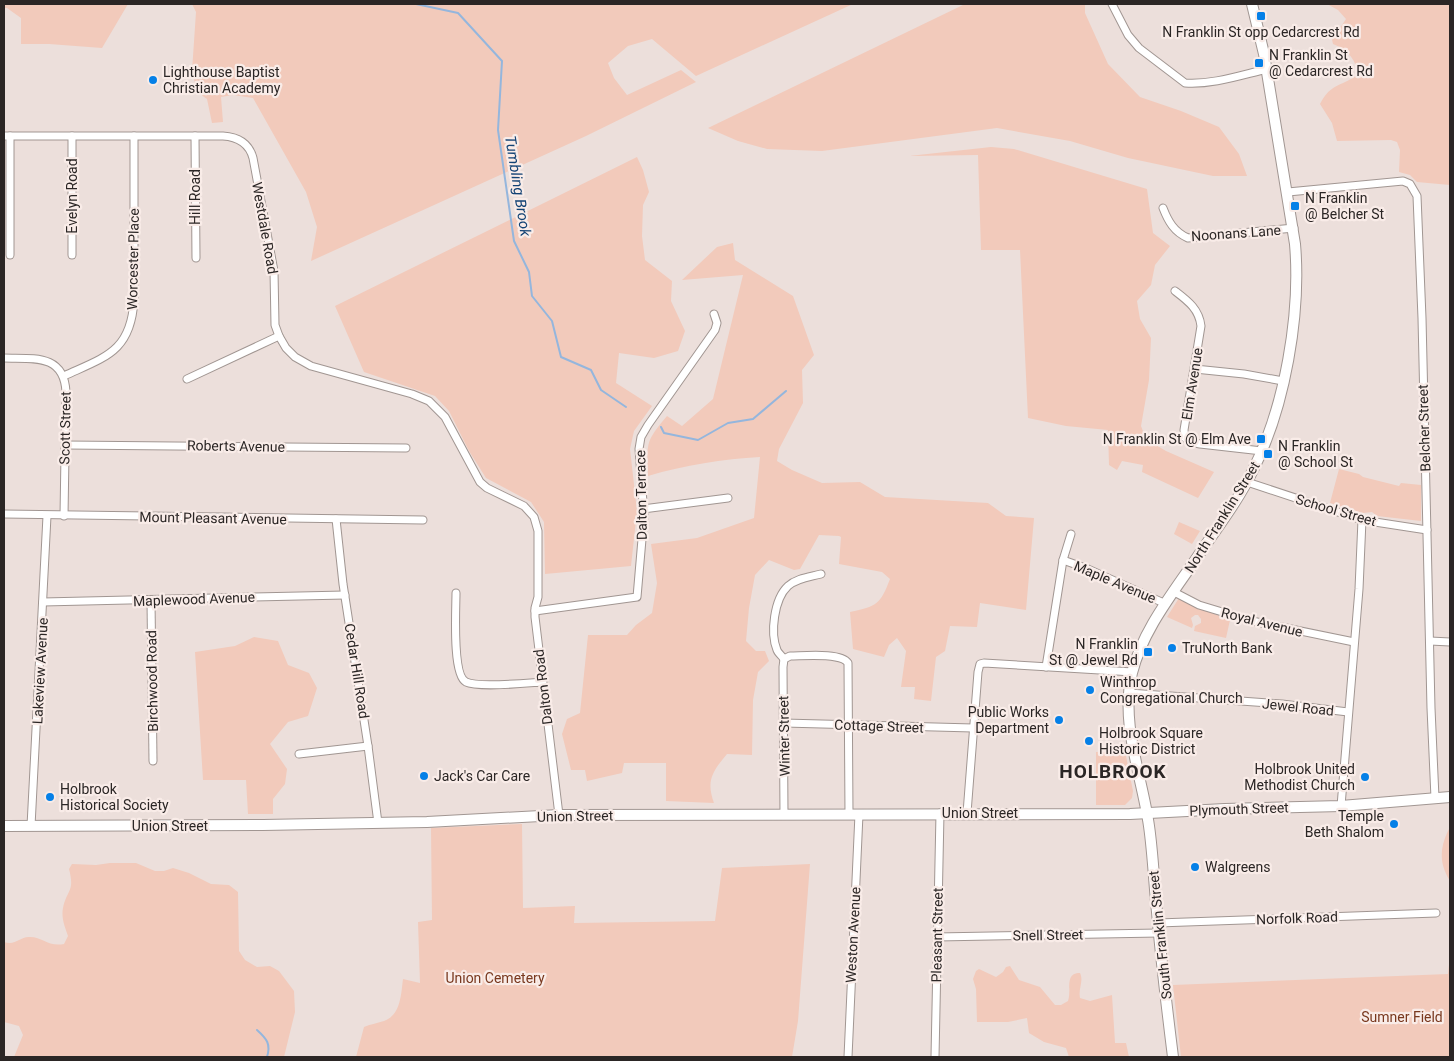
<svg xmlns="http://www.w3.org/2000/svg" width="1454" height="1061" font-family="Roboto,sans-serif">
<rect width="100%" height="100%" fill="#ecdfdb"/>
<g fill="#f2cabb">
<path d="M4 4H128L102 48 49 44H21V18L7 8H4Z"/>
<path d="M192 4H853L696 76 652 39 628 46 608 63 614 78 627 95 681 70 696 82 586 136 311 261 317 227 306 192 253 98 233 95 221 97 223 122 212 123 207 99 197 92 192 71 196 12Z"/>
<path d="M965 4H1085V13L1108 64 1140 97 1181 111 1219 127 1239 154 1247 176H1213L1128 158 1070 141 997 128 822 151 767 149 738 141 708 128Z"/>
<path d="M1327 4H1450V185L1417 182 1410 175 1399 172 1400 150 1397 142 1391 140 1337 141 1332 123 1320 104C1331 82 1343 87 1359 73 1353 57 1349 51 1333 44L1331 35 1340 28 1346 19 1338 10Z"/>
<path d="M991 147 1014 149 1147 189 1153 233 1170 246 1155 265 1151 285 1137 301 1140 319 1151 338 1149 380 1141 426 1146 439 1166 451 1214 472 1198 498 1142 472 1143 465 1122 461 1117 470 1109 465 1108 430 1066 426 1028 418 1020 250H981L978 155 909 156Z"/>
<path d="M637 157 643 170 649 192 643 205 642 236 645 260 672 281 671 301 685 331 678 351 654 358 619 353 616 383 652 406 634 431 630 449 637 511 631 566 545 574 544 522 531 502 486 478 469 451 449 411 435 396 364 372 335 306Z"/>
<path d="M733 243 735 260 793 296 814 355 802 370 803 403 779 449 777 461 792 470 822 483 860 482 885 497 988 503 1006 516 1034 518 1026 610 980 603 977 627 950 626 945 651 936 657 931 701 914 699 915 687H901L906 651 897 638 889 645 884 657 853 649 850 612C877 606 880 605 890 579L882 572 839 564 841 537 839 536 819 535 800 569 794 570 769 560 755 575 749 608 746 641 756 651H765L769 661 758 672 753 700 752 755 727 754C712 772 706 781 714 803L666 801V763H624L622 773 587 781 585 770H571L562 734 567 719 580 713 588 635H627L636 625 652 613 657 583 651 544 697 538 754 518 760 457C723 459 685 465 648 476 647 443 645 442 667 416L682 426 713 399 743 275 682 280 717 247Z"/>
<path d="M1339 469 1359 474 1363 477 1399 486 1401 483 1421 485V521L1377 516 1372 512 1363 513 1330 503Z"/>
<path d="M1179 522 1200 531 1192 544 1174 534Z"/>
<path d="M1179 598 1191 605 1230 620 1226 638 1194 631 1195 626 1201 623V619L1198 615H1195L1191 618 1193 625 1192 628 1167 617Z"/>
<path d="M254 637 278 641 288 665 309 673 317 688 308 716 288 722 270 744 287 769 285 784 273 799V814H248L246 780H203L195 652 235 646Z"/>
<path d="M1125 751 1133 791 1132 798 1125 805H1096V752Z"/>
<path d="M522 824 523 908 575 906 574 923 715 921 722 868 810 864 798 1021 792 1057H356L364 1027C371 1024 378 1023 384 1021 401 1015 401 994 403 979L420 983 418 922 432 920 431 828Z"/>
<path d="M1450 827V881C1438 862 1440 846 1450 827Z"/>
<path d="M110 863H136L155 871H164L173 868 189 873 211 884 229 885 238 892 239 951 245 960 257 967 270 966 279 971 294 991 295 1012 284 1057H14L23 1035 19 1026 4 1022V942C16 946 20 936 30 937 43 937 48 947 64 944L68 936C65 927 61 918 63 908 67 889 75 892 69 869L72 864 96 865Z"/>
<path d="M1450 955V1057H1181L1173 985 1448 974Z"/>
<path d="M1010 966 1019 980 1040 987 1055 1005H1061L1068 1001C1072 990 1064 973 1080 973 1084 981 1078 989 1080 998L1090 1001 1112 995 1115 1043H1126L1129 1057H1069L1066 1048 1044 1042 1029 1033 1027 1018 1008 1022H977L976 989 973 979 976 971 979 969 996 977 1003 972 1006 967Z"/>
</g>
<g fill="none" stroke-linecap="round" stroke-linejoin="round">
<g stroke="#94b6dd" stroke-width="2">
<path d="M416 4 458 13 502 61 498 130 514 241 529 272 532 296 552 321 561 357 591 370 601 390 626 407"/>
<path d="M661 427 664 433 698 440 728 423 753 419 786 391"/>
<path d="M257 1030C267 1039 271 1044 267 1057"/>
</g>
<g stroke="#a19692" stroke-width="9">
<g id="minor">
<path d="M1112 4 1128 35 1139 48 1185 83C1212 85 1241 75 1267 69"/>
<path d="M4 136H223C238 137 249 143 253 158L274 271 275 325 279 336 286 348 295 357 311 366 412 394 429 401 445 417 480 482 487 488 524 506 534 517 538 531V597L535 608V617L559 815"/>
<path d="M10 136V255"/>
<path d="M72 136V255"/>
<path d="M195 136 196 258"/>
<path d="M1288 192 1403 181 1410 184 1417 196 1422 318 1431 708 1435 798"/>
<path d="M1163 208C1168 221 1174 232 1188 238L1294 228"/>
<path d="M1175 291C1188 301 1199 309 1201 326L1184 430 1185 438 1191 442 1200 444 1262 451"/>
<path d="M4 358C32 359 64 353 66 392L64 516"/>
<path d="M1195 369 1244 374 1283 381"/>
<path d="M64 376C105 357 131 352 134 300V136"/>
<path d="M187 379 279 336"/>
<path d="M65 445 406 448"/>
<path d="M1247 482 1362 520 1427 530"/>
<path d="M643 509 728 498"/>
<path d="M4 514 423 520"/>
<path d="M336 519 343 584 368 746 378 823"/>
<path d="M1063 560 1088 569 1166 604"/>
<path d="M1174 592 1199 605 1252 621 1354 642"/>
<path d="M456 593C456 609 452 675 466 682 478 688 527 683 542 682"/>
<path d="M151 601 153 761"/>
<path d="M43 602 345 595"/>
<path d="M535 611 637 597 644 516 639 449 641 437 648 425 715 330 717 323 714 314"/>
<path d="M1430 641 1450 642"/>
<path d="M784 659 790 656C803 656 841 652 848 663L849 814"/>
<path d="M784 659C782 656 778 653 777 650 770 633 774 599 788 586 797 578 810 577 821 574"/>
<path d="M1046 667 1063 560 1071 534"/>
<path d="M1129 693 1282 704 1348 712"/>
<path d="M784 723 973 728"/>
<path d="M299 754 368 746"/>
<path d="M1341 806 1359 589 1362 520"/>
<path d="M967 813 978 672 980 664 984 663 1133 672"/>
<path d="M784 814 783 667 784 659"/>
<path d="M31 826 47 516"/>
<path d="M1158 923 1436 913"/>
<path d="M937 937 1159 933"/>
<path d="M848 1057 859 814"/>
<path d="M935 1057 940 813"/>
</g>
</g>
<g stroke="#a19692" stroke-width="12">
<g id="secondary">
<path d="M4 826 263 825 427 822 559 815 1130 814 1225 809 1341 806 1450 797"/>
<path d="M1173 1057C1167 1009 1161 960 1157 912 1154 883 1153 854 1149 826 1142 775 1120 725 1132 673 1143 628 1177 588 1202 550 1220 524 1239 499 1253 470 1285 407 1301 314 1295 244L1264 54 1252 4"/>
</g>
</g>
<use href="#minor" stroke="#fff" stroke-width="7"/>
<use href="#secondary" stroke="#fff" stroke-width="10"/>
</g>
<g fill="#0580e7" stroke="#f9ece8" stroke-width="2">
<rect x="1256" y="11" width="10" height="10" rx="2.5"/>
<rect x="1254" y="58" width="10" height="10" rx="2.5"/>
<circle cx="153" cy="80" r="5"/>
<rect x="1290" y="201" width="10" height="10" rx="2.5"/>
<rect x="1256" y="434" width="10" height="10" rx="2.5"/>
<rect x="1263" y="449" width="10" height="10" rx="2.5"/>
<circle cx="1172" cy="648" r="5"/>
<rect x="1143" y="647" width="10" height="10" rx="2.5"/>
<circle cx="1090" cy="690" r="5"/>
<circle cx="1059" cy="720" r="5"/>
<circle cx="1089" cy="741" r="5"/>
<circle cx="424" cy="776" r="5"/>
<circle cx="1365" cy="777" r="5"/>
<circle cx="50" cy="797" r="5"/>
<circle cx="1394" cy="824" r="5"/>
<circle cx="1195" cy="867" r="5"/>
</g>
<g text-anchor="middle" stroke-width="4.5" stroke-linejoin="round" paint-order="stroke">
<g font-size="14" fill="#2b2625" stroke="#f9ece8" text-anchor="start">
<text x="1261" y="37" text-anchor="middle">N Franklin St opp Cedarcrest Rd</text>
<text x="1269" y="60">N Franklin St<tspan x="1269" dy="16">@ Cedarcrest Rd</tspan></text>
<text x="163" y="77">Lighthouse Baptist<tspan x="163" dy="16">Christian Academy</tspan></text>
<text x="1305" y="203">N Franklin<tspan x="1305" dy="16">@ Belcher St</tspan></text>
<text x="1251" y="444" text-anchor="end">N Franklin St @ Elm Ave</text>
<text x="1278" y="451">N Franklin<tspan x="1278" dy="16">@ School St</tspan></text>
<text x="1138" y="649" text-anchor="end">N Franklin<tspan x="1138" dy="16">St @ Jewel Rd</tspan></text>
<text x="1182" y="653">TruNorth Bank</text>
<text x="1100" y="687">Winthrop<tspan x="1100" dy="16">Congregational Church</tspan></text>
<text x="1049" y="717" text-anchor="end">Public Works<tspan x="1049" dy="16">Department</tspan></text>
<text x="1099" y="738">Holbrook Square<tspan x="1099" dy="16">Historic District</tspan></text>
<text x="1355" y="774" text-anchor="end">Holbrook United<tspan x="1355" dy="16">Methodist Church</tspan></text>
<text x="434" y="781">Jack's Car Care</text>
<text x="60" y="794">Holbrook<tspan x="60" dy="16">Historical Society</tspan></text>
<text x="1384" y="821" text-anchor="end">Temple<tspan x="1384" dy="16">Beth Shalom</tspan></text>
<text x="1205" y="872">Walgreens</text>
</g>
<g font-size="14" fill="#2b2625" stroke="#f9ece8">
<text transform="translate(72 196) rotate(-90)" y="5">Evelyn Road</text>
<text transform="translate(195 197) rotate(-90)" y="5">Hill Road</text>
<text transform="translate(265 228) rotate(80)" y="5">Westdale Road</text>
<text transform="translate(1236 233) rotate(-4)" y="5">Noonans Lane</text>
<text transform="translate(133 259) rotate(-89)" y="5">Worcester Place</text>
<text transform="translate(1192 384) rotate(-81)" y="5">Elm Avenue</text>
<text transform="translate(65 428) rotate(-89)" y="5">Scott Street</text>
<text transform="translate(1424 428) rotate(-92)" y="5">Belcher Street</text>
<text transform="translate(236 446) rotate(1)" y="5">Roberts Avenue</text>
<text transform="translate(641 495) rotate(-91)" y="5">Dalton Terrace</text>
<text transform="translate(1336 510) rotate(16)" y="5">School Street</text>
<text transform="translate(1222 517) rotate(-58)" y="5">North Franklin Street</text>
<text transform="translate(213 518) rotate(1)" y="5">Mount Pleasant Avenue</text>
<text transform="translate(1115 582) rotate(23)" y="5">Maple Avenue</text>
<text transform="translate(194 599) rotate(-2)" y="5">Maplewood Avenue</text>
<text transform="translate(1262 622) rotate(14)" y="5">Royal Avenue</text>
<text transform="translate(40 671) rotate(-87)" y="5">Lakeview Avenue</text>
<text transform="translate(357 671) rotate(81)" y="5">Cedar Hill Road</text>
<text transform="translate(152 681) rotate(-91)" y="5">Birchwood Road</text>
<text transform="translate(543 687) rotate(-97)" y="5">Dalton Road</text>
<text transform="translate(1298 707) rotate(6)" y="5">Jewel Road</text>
<text transform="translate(879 726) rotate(2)" y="5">Cottage Street</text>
<text transform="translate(784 736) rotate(-91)" y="5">Winter Street</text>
<text transform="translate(1239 809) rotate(-2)" y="5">Plymouth Street</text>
<text x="980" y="818">Union Street</text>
<text transform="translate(575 816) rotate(-1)" y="5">Union Street</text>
<text x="170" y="831">Union Street</text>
<text transform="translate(1297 918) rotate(-2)" y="5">Norfolk Road</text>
<text transform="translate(853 935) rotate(-87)" y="5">Weston Avenue</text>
<text transform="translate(937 935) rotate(-89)" y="5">Pleasant Street</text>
<text transform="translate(1048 935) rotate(-1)" y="5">Snell Street</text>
<text transform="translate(1160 935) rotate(-96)" y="5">South Franklin Street</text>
</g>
<g font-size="14" fill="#79381e" stroke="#f9ece8">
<text x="495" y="983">Union Cemetery</text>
<text x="1402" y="1022">Sumner Field</text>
</g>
<g font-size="15" font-style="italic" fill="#124274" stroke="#f9ece8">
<text transform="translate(518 186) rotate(81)" y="5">Tumbling Brook</text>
</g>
<g font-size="19" font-weight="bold" letter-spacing="1" fill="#2b2625" stroke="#f9ece8">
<text x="1113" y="778">HOLBROOK</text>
</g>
</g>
<rect width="1454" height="1061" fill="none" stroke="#2b2625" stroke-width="10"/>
</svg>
